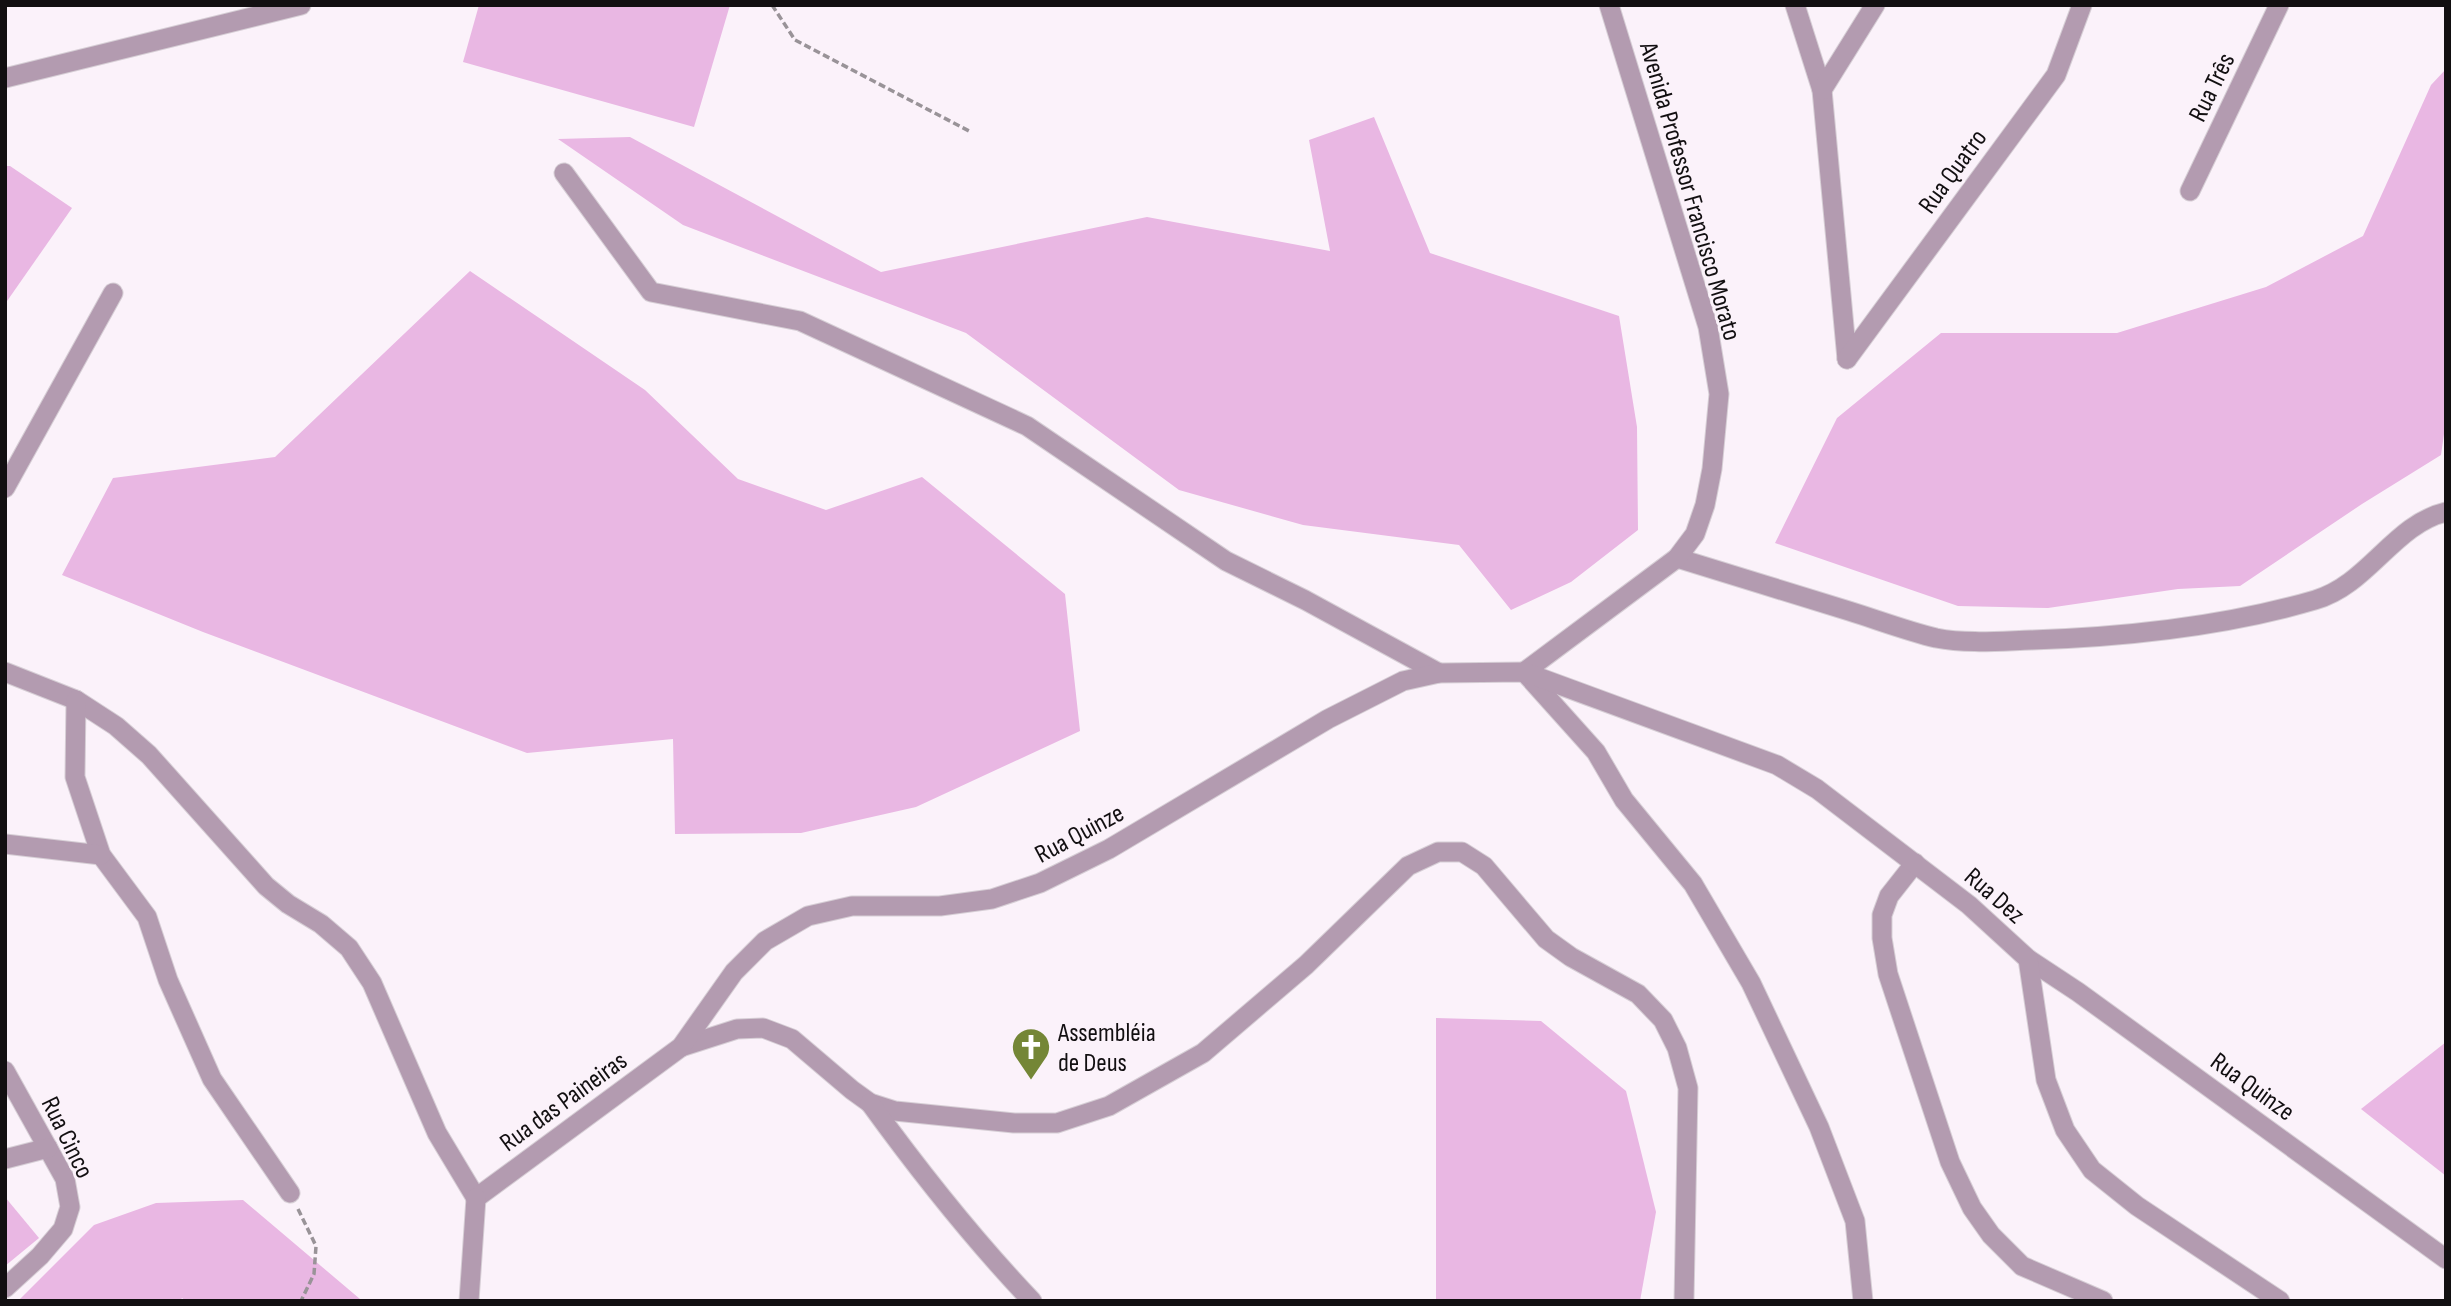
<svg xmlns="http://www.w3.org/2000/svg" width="2451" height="1306" font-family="'Sofia Sans Condensed',sans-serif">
<rect width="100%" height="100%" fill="#fbf2fa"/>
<g fill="#e9b7e3">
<path d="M479 5H730L694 127 463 62Z"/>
<path d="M2446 69V420L2441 455 2362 504 2240 586 2178 589 2048 608 1958 606 1775 543 1837 418 1941 333H2117L2266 287 2363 236 2431 85Z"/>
<path d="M1374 117 1430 253 1619 316 1637 427 1638 530 1571 582 1511 610 1459 545 1303 525 1179 490 966 333 683 225 558 139 630 137 881 272 1147 217 1330 251 1309 140Z"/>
<path d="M5 166H10L72 208 5 304Z"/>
<path d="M470 271 645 390 738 479 826 510 922 477 1065 594 1080 731 916 807 801 833 675 834 673 739 527 753 203 632 62 575 113 478 275 457Z"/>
<path d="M1436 1018 1541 1021 1626 1091 1656 1212 1640 1301H1436Z"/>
<path d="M2446 1042V1176L2361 1109Z"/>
<path d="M5 1197 39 1238 5 1266Z"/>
<path d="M243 1200 360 1299 186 1301 182 1298 180 1301H18L94 1225 156 1203Z"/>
</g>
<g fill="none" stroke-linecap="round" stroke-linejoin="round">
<g stroke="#d6ced5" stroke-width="21">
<g id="minor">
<path d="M1795 5 1822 90 1847 359"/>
<path d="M5 78 301 5"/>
<path d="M1822 90 1875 5"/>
<path d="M564 173 651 292 800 321 1027 426 1226 561 1305 600 1439 673"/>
<path d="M2190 191 2279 5"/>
<path d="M1847 359 2056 75 2082 5"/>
<path d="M5 488 113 293"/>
<path d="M1677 558C1734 576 1792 593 1849 611 1878 620 1907 631 1936 638 1967 644 2000 641 2031 640 2124 637 2226 626 2315 600 2368 585 2394 524 2446 512"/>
<path d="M5 672 76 700 116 726 149 755 266 886 288 904 321 924 349 948 372 983 437 1133 476 1198"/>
<path d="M1524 672 1677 558 1695 534 1705 505 1712 469 1719 394 1708 327 1609 5"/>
<path d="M1527 675 1596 752 1624 800 1693 884 1751 983 1819 1127 1855 1221 1863 1301"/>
<path d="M76 700 75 777 101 855 147 917 168 980 212 1079 290 1193"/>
<path d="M5 844 101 855"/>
<path d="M1915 863 1889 896 1882 915V938L1888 974 1950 1162 1972 1208 1991 1235 2022 1266 2103 1301"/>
<path d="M2028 959 2078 992 2446 1259"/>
<path d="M681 1047 737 1029 763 1028 792 1039 852 1090 870 1103 895 1111 1014 1123H1057L1109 1106 1203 1053 1306 965 1408 866 1438 852H1462L1484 866 1546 939 1571 957 1638 994 1663 1020 1677 1048 1688 1088 1684 1301"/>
<path d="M5 1071 65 1179 70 1207 63 1229 40 1256 5 1288"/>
<path d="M870 1103C920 1172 973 1239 1032 1301"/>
<path d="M5 1159 48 1148"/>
<path d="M476 1198 681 1047 734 972 765 941 808 916 852 906H940L992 899 1040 883 1109 849 1328 719 1403 681 1439 673 1524 672 1777 765 1817 789 1969 905 2028 959 2046 1080 2065 1130 2092 1170 2137 1206 2280 1301"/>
<path d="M469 1301 476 1198"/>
</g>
</g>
<g stroke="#999398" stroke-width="3.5" stroke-dasharray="7 3.5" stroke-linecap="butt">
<path d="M772 5 795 40 969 131"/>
<path d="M298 1209 316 1246 314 1274 301 1301"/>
</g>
<use href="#minor" stroke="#b39bb0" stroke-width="19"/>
</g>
<defs>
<g id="church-pin" transform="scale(2.0125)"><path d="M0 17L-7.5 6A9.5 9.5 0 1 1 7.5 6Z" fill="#748636" stroke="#fbf2fa"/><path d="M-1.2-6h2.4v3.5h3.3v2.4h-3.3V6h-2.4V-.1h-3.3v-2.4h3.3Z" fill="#fff"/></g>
</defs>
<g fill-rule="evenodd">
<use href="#church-pin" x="1031" y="1047"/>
</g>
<g text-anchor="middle" stroke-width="6" stroke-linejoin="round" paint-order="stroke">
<g font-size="26" fill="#120f11" stroke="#fbf2fa">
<text transform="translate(2211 87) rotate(-64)" y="9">Rua Três</text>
<text transform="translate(1952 171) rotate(-54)" y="9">Rua Quatro</text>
<text transform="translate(1691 191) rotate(74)" y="9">Avenida Professor Francisco Morato</text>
<text transform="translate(1079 833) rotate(-28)" y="9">Rua Quinze</text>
<text transform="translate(1995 895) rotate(41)" y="9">Rua Dez</text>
<text transform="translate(2253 1086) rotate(36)" y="9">Rua Quinze</text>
<text transform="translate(563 1101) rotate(-36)" y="9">Rua das Paineiras</text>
<text transform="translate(68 1137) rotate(64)" y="9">Rua Cinco</text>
</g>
<g font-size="26" fill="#120f11" stroke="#fbf2fa" text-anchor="start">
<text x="1058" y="1041">Assembléia<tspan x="1058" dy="30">de Deus</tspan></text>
</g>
</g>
<rect width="2451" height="1306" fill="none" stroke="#120f11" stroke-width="14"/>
</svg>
